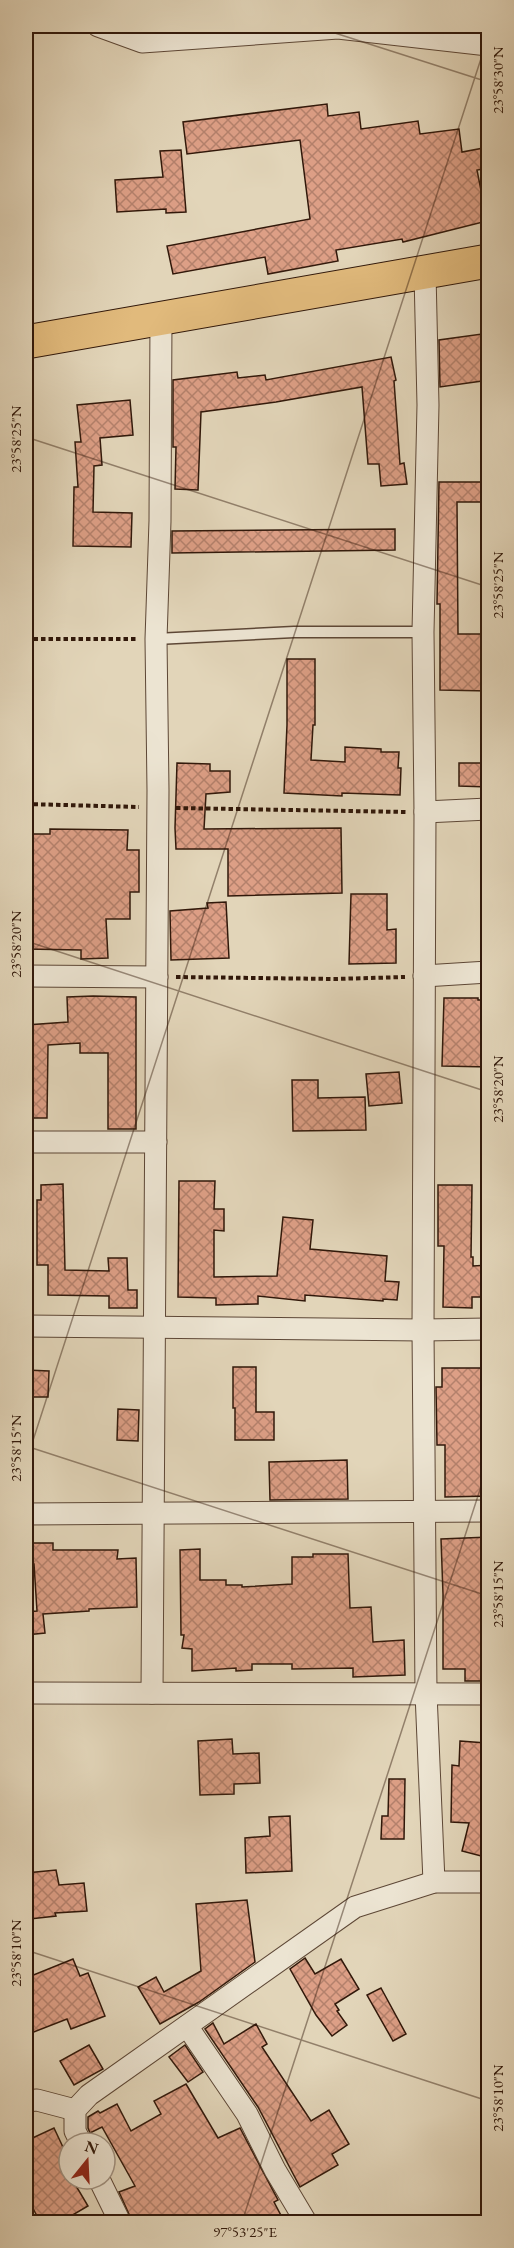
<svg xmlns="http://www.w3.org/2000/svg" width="514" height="2248" font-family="'EB Garamond',serif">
<defs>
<pattern id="building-cross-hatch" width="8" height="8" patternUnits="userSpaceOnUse" patternTransform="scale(1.5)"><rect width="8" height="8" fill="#dd9f86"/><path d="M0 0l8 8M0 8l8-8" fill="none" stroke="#b4816c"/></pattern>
</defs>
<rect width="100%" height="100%" fill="#e2d5b9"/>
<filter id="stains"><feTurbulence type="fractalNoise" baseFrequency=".00333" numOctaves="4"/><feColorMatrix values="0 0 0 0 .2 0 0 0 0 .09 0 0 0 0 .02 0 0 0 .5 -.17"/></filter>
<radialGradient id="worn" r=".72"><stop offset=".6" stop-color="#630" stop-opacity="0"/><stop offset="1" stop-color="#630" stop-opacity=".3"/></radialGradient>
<g fill="url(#building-cross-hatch)" stroke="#31180a" stroke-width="1.5">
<path d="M327 104 328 116 359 112 361 129 418 121 420 134 459 129 462 152 489 147V168L477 170 487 221 403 242 402 239 336 250 338 261 268 274 265 257 173 274 167 246 310 219 300 140 187 154 183 122Z"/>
<path d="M181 150 186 212 166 213V209L117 212 115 180 163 177 160 151Z"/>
<path d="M489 333V380L440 387 439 340Z"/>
<path d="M391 357 396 380 394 381 400 464 404 463 407 484 381 486 379 464H368L362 387 276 402 201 412 198 490 175 489 176 447H173V380L237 372 238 378 265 375 266 380Z"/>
<path d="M130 400 133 435 100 438 102 465 94 466 93 512 132 513 131 547 73 546 74 487H78L75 442H81L77 405Z"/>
<path d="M439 482H489V502H457L458 634H489V691L440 690V604H437Z"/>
<path d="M395 529V550L172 553V531Z"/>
<path d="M287 659H315V725H313L311 760 345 762V747L381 749V752H399L398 768H401L400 795 342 793V796L284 793 287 725Z"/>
<path d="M177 763 210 764V771H230V792L206 794 204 829 341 828 342 893 228 896V849H176L175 828Z"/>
<path d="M459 763H489V787L459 786Z"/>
<path d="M50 829 128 830 127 850H139V892H130V919H106L108 958 81 959V950L26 949V834H50Z"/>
<path d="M351 894H387V930L396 929V963L349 964Z"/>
<path d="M226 902 229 958 171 960 170 911 208 908 207 903Z"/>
<path d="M93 996 136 997V1129H108V1053H80V1043L48 1045 47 1118H26V1098H28L26 1025 68 1022 67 997Z"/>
<path d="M444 998H478V1000H489V1067L442 1066Z"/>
<path d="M399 1072 402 1103 369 1106 366 1074Z"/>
<path d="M292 1080H318V1098L365 1097 366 1130 293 1131Z"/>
<path d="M179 1181H215L214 1209H224V1231L214 1230V1277L277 1276 283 1217 313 1220 310 1249 387 1256 385 1281 399 1282 397 1300 383 1299V1301L305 1295V1301L258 1296V1304L216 1305V1298L178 1297Z"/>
<path d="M63 1184 65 1270 109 1271 108 1258H127L128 1290H137V1308H109V1296L48 1295V1265H37V1200H41V1185Z"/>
<path d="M438 1185H472L471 1257H473V1266L489 1265V1297H472V1308L443 1307 444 1246H438Z"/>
<path d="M233 1367H256V1412H274V1440H235V1408H233Z"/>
<path d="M442 1368H489V1496L445 1497V1445H437L436 1387H442Z"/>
<path d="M26 1370 49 1371 48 1397H26Z"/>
<path d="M118 1409 139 1410 138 1441 117 1440Z"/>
<path d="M347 1460 348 1499 270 1500 269 1462Z"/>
<path d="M489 1537V1668H486V1681H465V1669H443V1594L441 1539Z"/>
<path d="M26 1543H53V1550H118L117 1559 136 1558 137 1607 89 1609V1611L43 1614 45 1633 26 1635V1612L37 1611 34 1564H26Z"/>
<path d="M200 1549V1580H226V1585H242V1587L292 1584V1557H313V1554H348L350 1608 371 1607 373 1642 404 1640 405 1675 353 1677V1668L292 1669V1664H252V1670L236 1671V1668L192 1671V1649L182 1648 184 1635H181L180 1550Z"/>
<path d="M232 1739 233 1754 259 1753 260 1783 234 1784V1794L200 1795 198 1741Z"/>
<path d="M460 1741 486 1743 485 1754H489V1858L462 1851 469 1823 451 1822 452 1765 459 1766Z"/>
<path d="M389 1779H405L404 1839H381L382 1816H388Z"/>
<path d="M290 1816 292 1871 246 1873 245 1838 270 1836 269 1817Z"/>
<path d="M56 1870 59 1885 84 1883 87 1911 55 1913 56 1916 30 1919 26 1873Z"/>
<path d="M247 1900 255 1962 199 2002 160 2024 138 1987 156 1977 164 1992 201 1971 196 1904Z"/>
<path d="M305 1958 315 1974 341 1959 359 1989 335 2004 339 2010 337 2011 347 2025 332 2036 316 2015 290 1969Z"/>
<path d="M73 1959 80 1976 88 1973 105 2016 71 2029 67 2019 26 2035V1978Z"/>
<path d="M381 1988 406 2034 393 2041 367 1995Z"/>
<path d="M213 2023 224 2044 256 2024 267 2044 262 2047 311 2121 329 2110 349 2144 332 2154 338 2165 300 2187 258 2107 205 2029Z"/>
<path d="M89 2045 103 2069 74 2085 60 2061Z"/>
<path d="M185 2045 203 2072 188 2082 169 2057Z"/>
<path d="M186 2084 218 2138 240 2128 278 2200 274 2202 285 2223H133L119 2192 135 2186 102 2127 90 2133 88 2128V2117L98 2111 100 2113 117 2104 131 2131 161 2114 154 2101Z"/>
<path d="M54 2128 69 2160V2179H72L88 2206 59 2223H41L26 2196V2141Z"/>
</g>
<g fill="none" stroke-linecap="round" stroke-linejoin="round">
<g stroke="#5d4736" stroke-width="13">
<path id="lane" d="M156 639 294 632H423"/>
</g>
<g stroke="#5d4736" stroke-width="23">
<g id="street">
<path d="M98 26 142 42 338 28 488 45"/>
<path d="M425 273 428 405 423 632 425 812 423 1330 426 1693 434 1882"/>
<path d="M425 812 488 809"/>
<path d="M26 976 157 977"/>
<path d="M424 976 488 972"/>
<path d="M26 1142H156"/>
<path d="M26 1326 423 1330 488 1329"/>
<path d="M26 1514 488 1511"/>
<path d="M26 1693 488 1694"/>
<path d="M152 1693 158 790 156 639 160 521 161 318"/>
<path d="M187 2026 247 2114 275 2170 306 2222"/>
<path d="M26 2101 37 2100 75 2110"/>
<path d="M81 2143 75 2131V2110L89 2095 355 1907 434 1882H488"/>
<path d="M99 2179 120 2222"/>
</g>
</g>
<g stroke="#31180a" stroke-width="35">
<path id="highway" d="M26 342 488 261"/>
</g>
<g stroke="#31180a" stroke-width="4" stroke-dasharray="4.5 3" stroke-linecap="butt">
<path d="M26 639H137"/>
<path d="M26 804 139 807"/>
<path d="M176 808 406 812"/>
<path d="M176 977 335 979 405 977"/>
</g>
<use href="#lane" stroke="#ece4d2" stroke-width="10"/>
<use href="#street" stroke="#ece4d2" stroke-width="21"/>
<use href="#highway" stroke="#e1ba7c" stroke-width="33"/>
</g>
<path fill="none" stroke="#31180a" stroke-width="1.5" stroke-opacity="0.45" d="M313 26 488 82M26 35 29 26M26 437 488 587M26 941 488 1092M26 1446 488 1596M26 1462 488 37M26 1950 488 2101M242 2222 488 1465"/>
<rect width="514" height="2248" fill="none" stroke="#e2d5b9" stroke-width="66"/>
<g transform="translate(87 2161) rotate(18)"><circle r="28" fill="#ece4d2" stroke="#a19282" stroke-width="1.5"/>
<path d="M0-4.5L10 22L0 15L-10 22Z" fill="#8f2418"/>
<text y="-9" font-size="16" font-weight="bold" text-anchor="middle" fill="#31180a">N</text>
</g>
<rect x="33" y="33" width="448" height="2182" fill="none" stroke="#31180a" stroke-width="2"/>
<g font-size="15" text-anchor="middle" fill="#31180a">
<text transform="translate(498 80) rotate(-90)" y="5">23°58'30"N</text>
<text transform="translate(16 439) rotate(-90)" y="5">23°58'25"N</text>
<text transform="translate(498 585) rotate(-90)" y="5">23°58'25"N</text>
<text transform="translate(16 944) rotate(-90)" y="5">23°58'20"N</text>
<text transform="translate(498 1089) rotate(-90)" y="5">23°58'20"N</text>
<text transform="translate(16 1448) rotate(-90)" y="5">23°58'15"N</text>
<text transform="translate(498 1594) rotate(-90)" y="5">23°58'15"N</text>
<text transform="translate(16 1953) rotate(-90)" y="5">23°58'10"N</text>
<text transform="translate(498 2098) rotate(-90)" y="5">23°58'10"N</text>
<text x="245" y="2237">97°53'25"E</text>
</g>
<rect width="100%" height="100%" filter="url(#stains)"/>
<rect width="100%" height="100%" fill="url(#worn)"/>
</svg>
